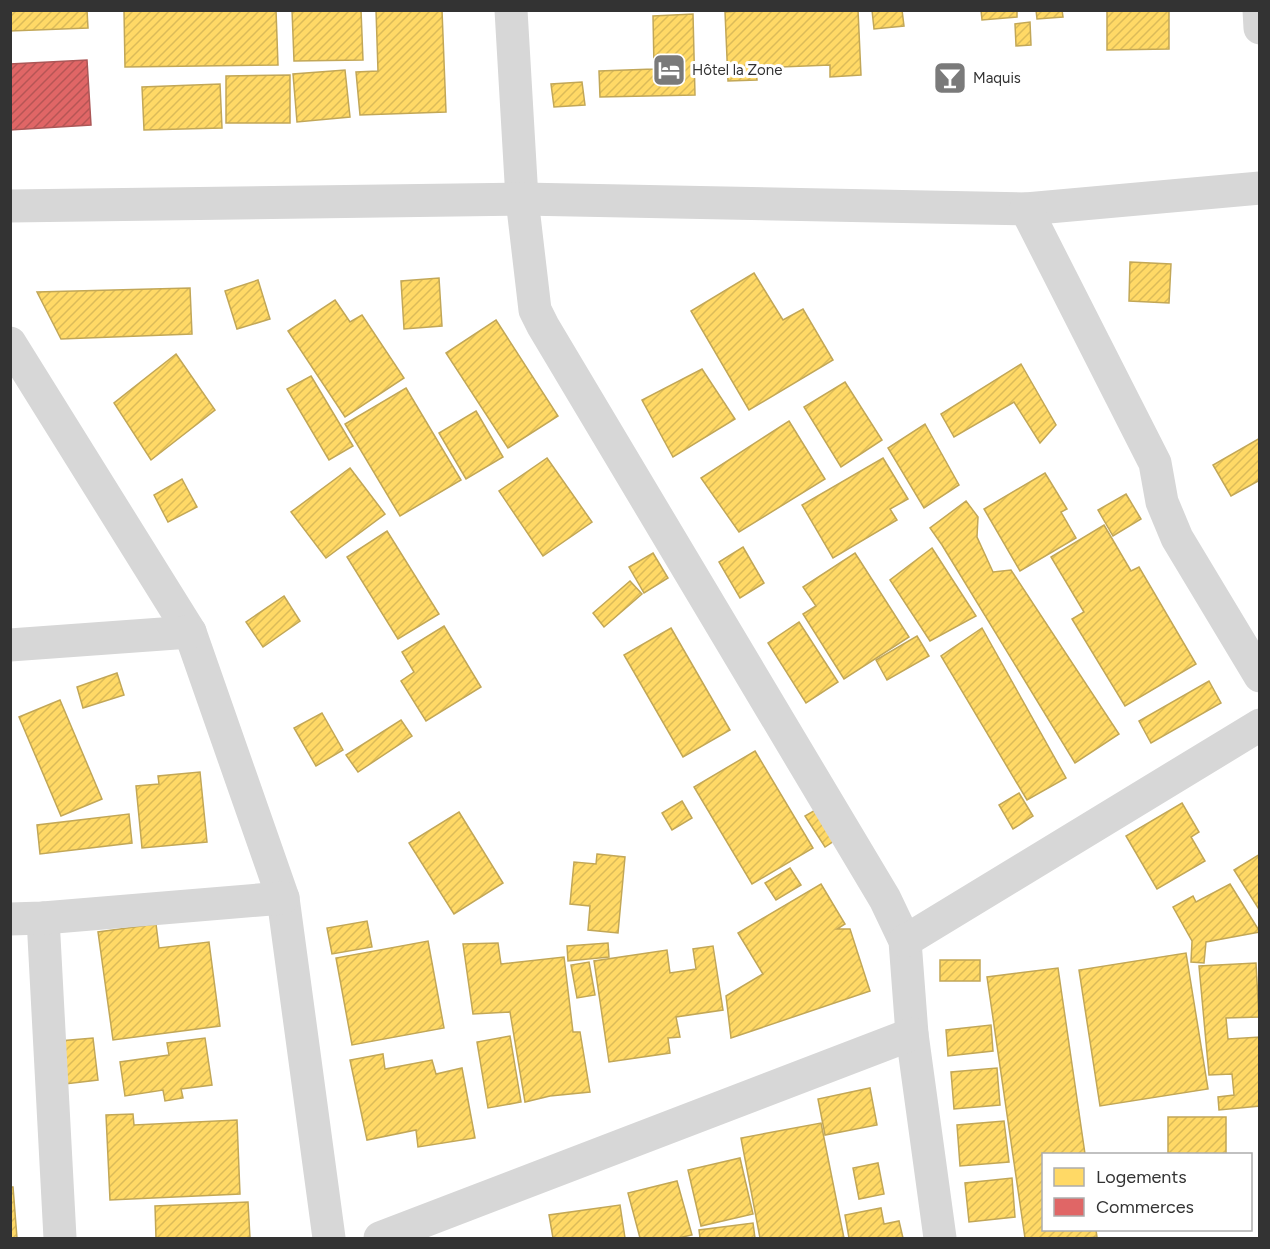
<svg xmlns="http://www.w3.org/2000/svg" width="1270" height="1249" font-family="Figtree,sans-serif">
<defs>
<pattern id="homes-hatch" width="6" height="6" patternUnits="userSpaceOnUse" patternTransform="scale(1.5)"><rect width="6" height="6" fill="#ffd966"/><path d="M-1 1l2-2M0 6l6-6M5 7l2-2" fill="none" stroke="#dbbb59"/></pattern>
<pattern id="shops-hatch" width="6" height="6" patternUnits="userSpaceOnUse" patternTransform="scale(1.5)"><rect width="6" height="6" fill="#e06666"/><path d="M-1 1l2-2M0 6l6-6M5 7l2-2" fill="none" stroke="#b65555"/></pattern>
</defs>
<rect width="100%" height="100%" fill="#fff"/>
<g fill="url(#homes-hatch)" stroke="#c2a757" stroke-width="1.5">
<path d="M10 10H87L88 28 10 31Z"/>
<path d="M124 10H276L278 65 125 67Z"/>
<path d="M292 10H361L363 60 294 61Z"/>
<path d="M376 10H442L446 112 360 115 356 72 378 71Z"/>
<path d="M752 10H858L861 75 830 77V65L756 68 757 80 728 81 725 12Z"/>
<path d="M872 10H902L904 26 874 29Z"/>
<path d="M981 10H1017V17L982 20Z"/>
<path d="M1036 10H1062L1063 17 1037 19Z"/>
<path d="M1107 10H1169V49L1107 50Z"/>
<path d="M693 14 695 95 600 97 599 71 654 69 653 16Z"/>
<path d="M1030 22 1031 45 1016 46 1015 24Z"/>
<path d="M345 70 350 117 297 122 293 74Z"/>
<path d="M290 75V123H226V76Z"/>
<path d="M582 82 585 105 554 107 551 84Z"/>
<path d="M220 84 222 128 144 130 142 87Z"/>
<path d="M1130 262 1171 264 1169 303 1129 301Z"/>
<path d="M754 273 783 320 803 309 833 360 749 410 691 311Z"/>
<path d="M439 278 442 326 404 329 401 281Z"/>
<path d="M258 280 270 319 237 329 225 291Z"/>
<path d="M190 288 192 334 61 339 37 292Z"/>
<path d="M335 300 350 322 362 315 404 378 345 417 288 331Z"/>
<path d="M496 320 558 416 508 448 446 353Z"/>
<path d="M176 354 215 410 151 460 114 403Z"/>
<path d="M1021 364 1056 425 1040 443 1014 402 954 437 941 414Z"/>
<path d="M702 369 735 419 673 457 642 400Z"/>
<path d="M311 376 353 446 329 460 287 389Z"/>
<path d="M845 382 882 440 841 467 804 407Z"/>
<path d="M406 388 461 480 400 516 345 424Z"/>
<path d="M476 411 503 457 466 479 439 433Z"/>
<path d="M789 421 825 479 739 532 701 478Z"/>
<path d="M925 424 959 485 924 508 888 448Z"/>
<path d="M1260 438V480L1231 496 1213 465Z"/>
<path d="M547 458 592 522 543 556 499 491Z"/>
<path d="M883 458 908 499 890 509 897 520 833 558 802 505Z"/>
<path d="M350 468 385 514 326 558 291 512Z"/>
<path d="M1045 473 1067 509 1061 512 1076 538 1020 571 984 509Z"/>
<path d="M182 479 197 507 168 522 154 495Z"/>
<path d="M1126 494 1141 519 1113 536 1098 510Z"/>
<path d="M966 501 978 517 977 537 993 572 1011 570 1119 734 1075 763 942 545 930 528Z"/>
<path d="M1104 525 1131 571 1139 567 1196 664 1125 706 1072 619 1084 612 1051 557Z"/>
<path d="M387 531 439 614 398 639 347 557Z"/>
<path d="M743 547 764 583 740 598 719 562Z"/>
<path d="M932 548 976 616 930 641 890 580Z"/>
<path d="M653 553 668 578 644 593 629 567Z"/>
<path d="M855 553 909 637 844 679 803 614 816 606 803 587Z"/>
<path d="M630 581 642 594 604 627 593 613Z"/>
<path d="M284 596 300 621 263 647 246 622Z"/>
<path d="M799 622 838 682 806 703 768 643Z"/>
<path d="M444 626 481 687 426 721 401 681 414 672 402 652Z"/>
<path d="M671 628 730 730 683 757 624 655Z"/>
<path d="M982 628 1066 778 1027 800 941 656Z"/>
<path d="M917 636 929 656 887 680 876 660Z"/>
<path d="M117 673 124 695 83 708 77 687Z"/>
<path d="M1209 681 1221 703 1151 743 1139 721Z"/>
<path d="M60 700 102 799 61 816 19 717Z"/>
<path d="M322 713 343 750 316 766 294 728Z"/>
<path d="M401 720 412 736 358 772 346 755Z"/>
<path d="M755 751 813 848 752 884 694 787Z"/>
<path d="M200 772 207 842 142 848 136 786 159 784 158 776Z"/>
<path d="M1019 793 1033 816 1013 829 999 805Z"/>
<path d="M682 801 692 818 672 830 662 813Z"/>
<path d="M1182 803 1199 832 1191 837 1205 861 1157 889 1126 836Z"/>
<path d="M824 805 843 835 825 847 805 816Z"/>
<path d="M459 812 503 883 454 914 409 843Z"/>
<path d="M129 814 132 843 40 854 37 825Z"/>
<path d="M597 854 625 857 618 933 588 930 590 906 570 904 574 862 596 864Z"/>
<path d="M1260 854V911L1234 870Z"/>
<path d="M790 868 801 885 776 900 765 883Z"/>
<path d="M821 884 845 924 837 929H850L870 991 731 1038 726 996 763 974 738 933Z"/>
<path d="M1230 884 1260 932 1206 942 1204 963 1191 962 1192 941 1173 907 1193 896 1196 902Z"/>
<path d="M367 921 372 947 332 954 327 928Z"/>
<path d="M156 924 159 948 209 942 220 1026 113 1040 98 932Z"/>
<path d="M428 941 444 1028 352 1045 336 958Z"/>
<path d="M498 943 501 964 564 957 573 1032H580L590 1092 550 1096 525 1102 510 1012 473 1014 463 944Z"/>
<path d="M608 943 609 957 568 961 567 946Z"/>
<path d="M713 946 723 1010 676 1017 680 1037 668 1038 670 1053 609 1062 594 961 667 950 670 973 696 969 693 949Z"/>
<path d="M1186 953 1208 1089 1100 1106 1079 970Z"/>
<rect x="940" y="960" width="40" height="21"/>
<path d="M589 962 595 995 577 998 571 965Z"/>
<path d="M1256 963 1259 1017 1226 1018 1228 1039 1260 1037V1106L1219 1110 1218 1097 1234 1095 1232 1074 1209 1075 1199 966Z"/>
<path d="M1058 968 1085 1154H1044V1230H1096L1097 1237 1087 1238H1025L987 977Z"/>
<path d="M991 1025 993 1051 948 1056 946 1030Z"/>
<path d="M510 1036 521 1102 488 1108 477 1042Z"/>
<path d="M93 1038 98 1080 65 1084 59 1041Z"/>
<path d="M205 1038 212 1085 181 1089 183 1098 165 1101 163 1090 125 1096 120 1062 169 1055 167 1043Z"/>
<path d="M383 1054 385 1069 432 1060 436 1074 462 1068 475 1138 418 1147 416 1130 367 1140 350 1060Z"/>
<path d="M997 1068 1000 1105 954 1109 951 1072Z"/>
<path d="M870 1088 877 1125 825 1135 818 1099Z"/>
<path d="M133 1114 134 1125 237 1120 240 1194 110 1200 106 1115Z"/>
<rect x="1168" y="1117" width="58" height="37"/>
<path d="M1004 1121 1009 1162 960 1166 957 1125Z"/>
<path d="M821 1123 844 1238H760L741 1138Z"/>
<path d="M740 1158 753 1214 701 1226 688 1170Z"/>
<path d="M878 1163 884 1194 859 1199 853 1168Z"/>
<path d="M1012 1178 1015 1217 969 1222 965 1183Z"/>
<path d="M677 1181 692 1235 678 1238H640L628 1193Z"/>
<path d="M10 1187H13L17 1238H10Z"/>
<path d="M248 1202 250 1238H156L155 1206Z"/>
<path d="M620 1205 625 1238H553L549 1215Z"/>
<path d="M881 1208 884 1224 899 1221 903 1238H849L845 1215Z"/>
<path d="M753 1223 755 1238H700L699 1230Z"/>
</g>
<path fill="url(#shops-hatch)" stroke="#ac5757" stroke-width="1.5" d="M87 60 91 125 10 130V64Z"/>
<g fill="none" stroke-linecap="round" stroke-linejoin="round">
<g stroke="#d7d7d7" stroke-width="33">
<path d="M511 10 522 199 535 310 543 326 885 899 905 941 912 1034 940 1238"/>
<path d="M1259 10 1260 28"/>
<path d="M10 206 522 199 1026 209 1260 188"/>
<path d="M1026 209 1155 463 1162 502 1177 538 1260 676"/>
<path d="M10 343 190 632 283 898 329 1238"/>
<path d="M10 645 190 632"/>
<path d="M43 918 60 1238"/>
<path d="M10 919 43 918 283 898"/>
<path d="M905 941 1260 725"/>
<path d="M380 1238 912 1034"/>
</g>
</g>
<defs>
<g id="hotel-square" transform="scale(1.725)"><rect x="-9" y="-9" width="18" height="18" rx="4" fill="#7a7a7a" stroke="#fff"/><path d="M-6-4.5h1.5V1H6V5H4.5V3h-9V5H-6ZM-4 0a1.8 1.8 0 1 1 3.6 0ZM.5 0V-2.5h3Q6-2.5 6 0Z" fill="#fff"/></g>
<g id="bar-square" transform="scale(1.725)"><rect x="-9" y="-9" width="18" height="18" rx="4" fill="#7a7a7a" stroke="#fff"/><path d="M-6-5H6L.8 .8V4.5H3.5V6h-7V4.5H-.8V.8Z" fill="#fff"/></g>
</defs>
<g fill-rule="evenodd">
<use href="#hotel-square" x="669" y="70"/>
<use href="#bar-square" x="950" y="78"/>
</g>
<g text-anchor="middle" stroke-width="6" stroke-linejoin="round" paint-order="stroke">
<g font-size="15" fill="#333" stroke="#fff" text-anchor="start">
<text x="692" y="75">Hôtel la Zone</text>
<text x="973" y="83">Maquis</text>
</g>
</g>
<rect width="1270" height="1249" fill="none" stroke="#333333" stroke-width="24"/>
<rect x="1042" y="1153" width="210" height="78" fill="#ffffff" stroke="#adadad" stroke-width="1.5"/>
<rect x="1054" y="1168" width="30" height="18" fill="#ffd966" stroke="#adadad" stroke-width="1.5"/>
<text x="1096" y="1183" font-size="18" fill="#333333">Logements</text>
<rect x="1054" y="1198" width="30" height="18" fill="#e06666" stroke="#adadad" stroke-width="1.5"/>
<text x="1096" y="1213" font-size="18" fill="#333333">Commerces</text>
</svg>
